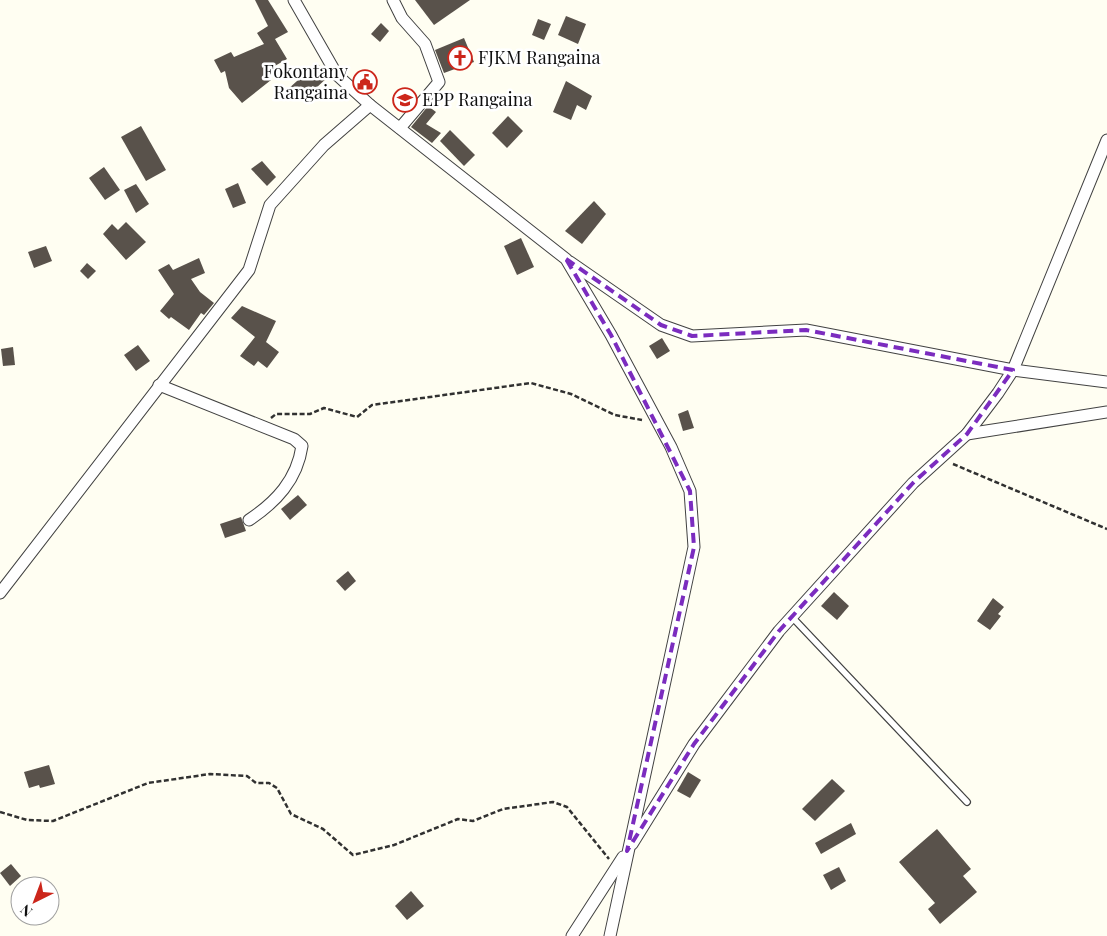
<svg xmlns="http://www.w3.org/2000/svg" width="1107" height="936" font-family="'Playfair Display',serif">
<rect width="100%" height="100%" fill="#fffef2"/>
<g fill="#59524b">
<path d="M255 0H268L288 32 275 39 287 59 266 71 271 80 242 103 229 88 225 71 221 73 214 60 231 52 234 57 264 44 257 33 268 26Z"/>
<path d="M415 0H470L434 25Z"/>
<path d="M566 16 586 24 578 44 558 35Z"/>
<path d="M538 19 551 24 544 40 532 35Z"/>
<path d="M381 23 389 31 380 42 371 34Z"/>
<path d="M464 38 474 62 444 73 435 50Z"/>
<path d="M317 63 329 76 315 89 313 86 296 101 287 90Z"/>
<path d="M566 81 592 96 586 110 577 105 571 120 553 112Z"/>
<path d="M428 106 436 112 426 124 441 133 432 143 411 127Z"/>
<path d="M508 116 523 131 507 148 492 133Z"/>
<path d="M141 126 166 170 146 181 121 137Z"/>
<path d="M450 130 475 155 464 166 440 141Z"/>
<path d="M262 161 276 177 267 186 251 169Z"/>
<path d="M104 167 120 190 105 200 89 178Z"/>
<path d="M238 183 246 203 233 208 225 189Z"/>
<path d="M136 184 149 204 136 213 124 190Z"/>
<path d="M594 201 606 214 582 244 565 231Z"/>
<path d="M126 222 146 242 126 260 103 234 112 224 118 230Z"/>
<path d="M521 238 534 267 517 275 504 246Z"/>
<path d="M46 246 52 261 34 268 28 252Z"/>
<path d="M199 258 205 273 191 279 200 292 214 303 204 315 201 313 189 330 171 317 169 319 160 311 174 294 158 270 169 264 173 270Z"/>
<path d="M87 263 96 271 88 279 80 271Z"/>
<path d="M242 306 276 321 266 342 279 352 267 368 258 361 254 366 240 356 255 337 231 318Z"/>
<path d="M662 338 670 351 657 359 649 346Z"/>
<path d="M138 345 150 361 136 371 124 355Z"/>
<path d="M13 347 15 365 3 366 1 349Z"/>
<path d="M688 410 694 428 683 431 678 414Z"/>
<path d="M298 495 307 505 290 520 281 509Z"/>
<path d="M241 517 246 531 225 538 220 524Z"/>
<path d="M348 571 356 581 345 591 336 581Z"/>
<path d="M834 592 849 606 837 620 821 606Z"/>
<path d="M993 598 1004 607 998 614 1001 616 990 630 977 621Z"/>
<path d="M49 765 55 784 40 788 39 785 29 788 24 772Z"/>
<path d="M688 772 701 780 690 798 677 791Z"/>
<path d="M832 779 845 791 815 821 802 809Z"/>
<path d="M851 823 856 834 821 854 815 843Z"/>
<path d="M937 829 971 869 963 876 977 892 940 924 928 909 935 903 899 862Z"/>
<path d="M11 864 21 876 10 886 0 873Z"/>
<path d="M839 867 846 881 831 890 823 875Z"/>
<path d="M411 891 424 906 407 920 395 906Z"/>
</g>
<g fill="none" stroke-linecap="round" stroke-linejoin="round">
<g stroke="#424242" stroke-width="8">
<path id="service" d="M792 617 967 802"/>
</g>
<g stroke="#424242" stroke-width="13">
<g id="minor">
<path d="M294 0 337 75 370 105 566 259 611 335 671 447 690 491 694 547 610 936"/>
<path d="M393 0 402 18 425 44 439 82 400 128"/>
<path d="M570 262 661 325 692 336 806 330 1013 370 1107 382"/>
<path d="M159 385 294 439 302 446C297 480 276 502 249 520"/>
<path d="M967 434 1107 412"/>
<path d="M0 593 249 270 270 205 324 145 370 105"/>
<path d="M632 844 694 744 779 631 913 483 967 434 998 393 1013 370 1107 140"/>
<path d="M572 936 623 857"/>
</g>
</g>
<g stroke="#313131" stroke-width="2.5" stroke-dasharray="5 2.5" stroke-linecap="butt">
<path d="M271 418 276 414H310L324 408 357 417 372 405 531 383 571 394 615 415 642 420"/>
<path d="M953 464 1107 529"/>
<path d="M0 812 27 820 53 821 148 783 210 774 247 776 256 783H269L277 788 291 814 323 829 353 855 394 845 458 819 473 821 503 809 553 802 567 807 609 859"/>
</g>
<use href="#service" stroke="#fff" stroke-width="5.5"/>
<use href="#minor" stroke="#fff" stroke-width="11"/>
</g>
<path fill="none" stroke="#7b2cbf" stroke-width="4" stroke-dasharray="10 6" stroke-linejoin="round" d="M566 259 661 325 692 336 806 330 1013 370 967 434 913 483 779 631 694 744 627 851 694 547 690 491 611 335Z"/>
<defs>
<g id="church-ring" transform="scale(1.25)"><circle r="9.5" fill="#fff" stroke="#cc261b" stroke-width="1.5"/><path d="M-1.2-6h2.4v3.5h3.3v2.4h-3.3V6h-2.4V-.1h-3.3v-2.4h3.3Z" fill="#cc261b"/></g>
<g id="civic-ring" transform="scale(1.25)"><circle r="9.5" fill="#fff" stroke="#cc261b" stroke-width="1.5"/><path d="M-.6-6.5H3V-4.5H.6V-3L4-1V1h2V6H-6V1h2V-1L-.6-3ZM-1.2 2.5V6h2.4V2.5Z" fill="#cc261b"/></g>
<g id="school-ring" transform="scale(1.25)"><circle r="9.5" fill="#fff" stroke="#cc261b" stroke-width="1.5"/><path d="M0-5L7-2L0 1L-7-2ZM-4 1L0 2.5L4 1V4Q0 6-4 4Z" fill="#cc261b"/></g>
</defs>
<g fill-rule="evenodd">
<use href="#church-ring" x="460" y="58"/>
<use href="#civic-ring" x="365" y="82"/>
<use href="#school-ring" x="405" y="100"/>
</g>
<g text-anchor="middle" stroke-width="5" stroke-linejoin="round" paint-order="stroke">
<g font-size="18" fill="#0f0f0f" stroke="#fff" text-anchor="start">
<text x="478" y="64">FJKM Rangaina</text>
<text x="348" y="78" text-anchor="end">Fokontany<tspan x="348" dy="21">Rangaina</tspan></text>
<text x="422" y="106">EPP Rangaina</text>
</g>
</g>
<g transform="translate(35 901) rotate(222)"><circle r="24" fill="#ffffff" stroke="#9f9f9f"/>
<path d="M0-4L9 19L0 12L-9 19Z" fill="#cc261b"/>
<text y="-8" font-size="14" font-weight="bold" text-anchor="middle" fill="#0f0f0f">N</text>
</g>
</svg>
